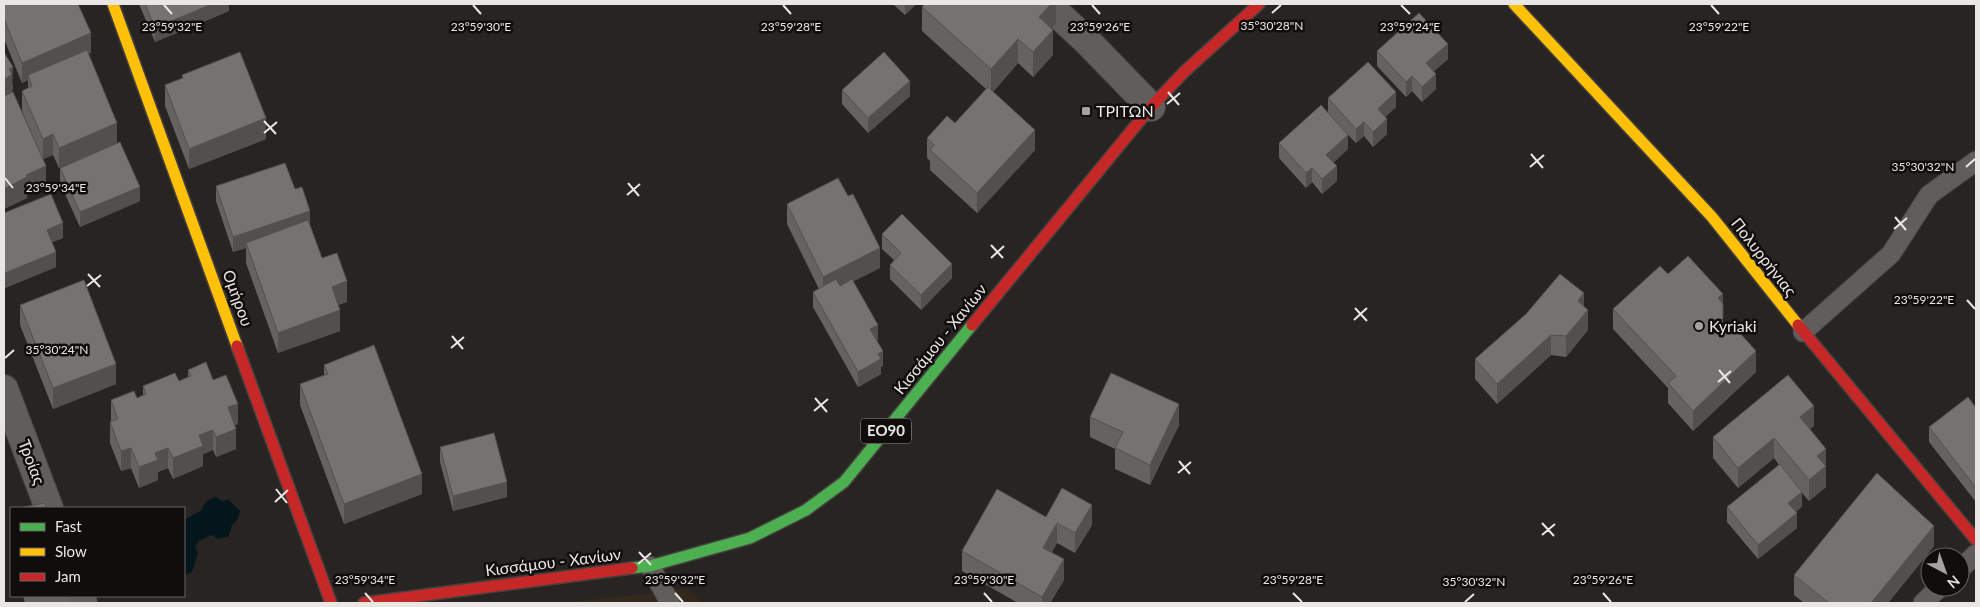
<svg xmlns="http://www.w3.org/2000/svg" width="1980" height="607" font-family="Lato,sans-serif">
<rect width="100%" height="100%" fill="#272422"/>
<path fill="#35281d" d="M688 589 702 603H562Z"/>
<path fill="#04161c" d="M216 497 222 501 229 500 240 511 238 519 232 525 229 536 218 539 211 535 199 541 195 547 198 553 192 572 184 575V520L202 510C204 502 208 500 216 497Z"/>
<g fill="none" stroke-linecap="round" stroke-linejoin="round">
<g stroke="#44403f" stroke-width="21">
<g id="lane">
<path d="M1803 332 1891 254 1929 195 1976 161"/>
<path d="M650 566 670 603"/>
<path d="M1960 569 1976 554"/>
<path d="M1923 603 1940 587"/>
</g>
</g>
<g stroke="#44403f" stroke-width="30">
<g id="street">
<path d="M1047 4 1088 42 1151 107"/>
<path d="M4 389 49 508"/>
<path d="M81 596 83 603"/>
</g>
</g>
<g stroke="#44403f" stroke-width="14">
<path id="fast" d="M632 568 650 566 750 538 806 510 844 482 972 325"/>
</g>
<g stroke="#44403f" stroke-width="14">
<g id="slow">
<path d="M113 4 237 346"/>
<path d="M1514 4 1712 217 1798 325"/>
</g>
</g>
<g stroke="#44403f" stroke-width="14">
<g id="jam">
<path d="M972 325 1151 107 1184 72 1259 4"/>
<path d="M1798 325 1976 540"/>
<path d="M237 346 331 603"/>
<path d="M364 603 632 568"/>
</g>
</g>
<use href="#lane" stroke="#605e5c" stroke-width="19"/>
<use href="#street" stroke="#605e5c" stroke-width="28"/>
<use href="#fast" stroke="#4caf50" stroke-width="11"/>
<use href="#slow" stroke="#ffc107" stroke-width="11"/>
<use href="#jam" stroke="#c62828" stroke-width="11"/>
</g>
<g fill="#656261">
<path d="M4 4 91 53 88 54 117 143 59 168 53 155 43 159 46 186 27 195V198L4 209V52L13 87 12 92 36 144 22 111V91L28 88V80L22 83 4 39Z"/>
<path d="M139 4H229V11L155 42Z"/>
<path d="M893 4H916L905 15Z"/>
<path d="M1056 4V23L1051 28 1053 55 1033 77 1018 63 993 92 1035 150 977 213 930 170V161L927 158V138L955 123 986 89 922 31V7Z"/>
<path d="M1377 51 1448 59 1433 72 1436 89 1422 102 1412 91 1406 97 1377 66Z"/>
<path d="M182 75 266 139 189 169 165 106V85L182 78Z"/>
<path d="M842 90 910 96 868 133 842 104Z"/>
<path d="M1328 98 1396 107 1385 117 1387 134 1373 147 1364 136 1356 143 1348 135V149L1333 163 1337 181 1322 194 1312 182 1306 188 1279 158V143L1328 113Z"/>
<path d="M60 168 140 201 80 227 60 183Z"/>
<path d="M216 186 295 189 310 225 322 258 347 302 338 305 340 331 278 353 246 263V248L233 252 216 201Z"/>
<path d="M787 204 880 268 853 281 878 339 877 340 883 366 881 367V374L858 387 813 307V292L819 289 787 224Z"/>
<path d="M4 213 63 238 52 242 56 267 5 288 4 284Z"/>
<path d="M882 234 952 278 921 310 890 279V265L894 260 882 249Z"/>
<path d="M1668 274 1723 303V328L1756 372 1693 431 1668 403V388L1613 329V309Z"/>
<path d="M20 305 116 384 53 409 20 325Z"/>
<path d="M1584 307 1588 330 1566 357 1551 355 1497 404 1475 379V359Z"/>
<path d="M324 365 422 494 344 524 300 405V384L324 375Z"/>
<path d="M188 370 213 380 238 424 235 425 236 449 216 457 213 450 203 454V466L173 479 168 468 158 472V480L139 488 131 468 121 471 110 443V422H111V400L137 398 143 396V386L179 381 188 377Z"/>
<path d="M1976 408V502L1929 442V427Z"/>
<path d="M1090 417 1179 425 1150 485 1115 469V449L1090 437Z"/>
<path d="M1814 426 1810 429 1826 449V487L1809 501 1802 493V506L1796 512 1797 528 1758 559 1727 522V507L1779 465 1774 458 1738 488 1713 458V437Z"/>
<path d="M440 447 507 497 453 511 440 462Z"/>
<path d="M10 510H11V532L10 525Z"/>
<path d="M1046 517 1092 525 1075 553 1057 543 1052 552 1064 580 1050 603H1018L962 571V551Z"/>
<path d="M1934 546 1888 603H1804L1794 595V575Z"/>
<path d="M23 596H69V602L65 603H25Z"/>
</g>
<g fill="#52504f">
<path d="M212 4H229V11L155 42V28Z"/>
<path d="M905 4H916L905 15Z"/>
<path d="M1051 4H1056V23L1039 42V17Z"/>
<path d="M1053 30V55L1033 77V52Z"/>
<path d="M91 33V53L30 80 28 75V80L22 83V63Z"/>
<path d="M1018 39V63L991 94V69Z"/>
<path d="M1448 44V59L1426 78V63Z"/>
<path d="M13 67 12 95 4 100V80L9 69Z"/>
<path d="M1436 74V89L1422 102V87Z"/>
<path d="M1412 76V91L1406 97V82Z"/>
<path d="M910 81V96L868 133V118Z"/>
<path d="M1396 92V107L1378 124V109Z"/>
<path d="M266 118V139L189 169V149Z"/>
<path d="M1387 119V134L1373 147V132Z"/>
<path d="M1364 122V136L1356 143V129Z"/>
<path d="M117 123V143L59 168V148Z"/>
<path d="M1035 130V150L977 213V193Z"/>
<path d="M53 134V155L43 159V139Z"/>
<path d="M1348 135V149L1326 169V155Z"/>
<path d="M46 166V186L27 195V198L4 209V189L26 175Z"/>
<path d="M1337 166V181L1322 194V179Z"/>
<path d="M1312 168V182L1306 188V173Z"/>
<path d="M140 187V201L80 227V212Z"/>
<path d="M310 211V226L246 243V248L233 252V237Z"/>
<path d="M63 223V238L47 244V230Z"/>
<path d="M880 248V268L823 297V277Z"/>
<path d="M56 252V267L5 288V273Z"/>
<path d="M952 264V278L921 310V295Z"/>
<path d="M347 281V302L332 307V287Z"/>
<path d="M1584 293V313L1578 301Z"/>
<path d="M1723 294V314L1718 298Z"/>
<path d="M1723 304V338L1718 323Z"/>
<path d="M340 310V331L278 353V333Z"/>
<path d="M1588 310V330L1566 357V336Z"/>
<path d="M878 325V339L870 343V329Z"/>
<path d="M1551 335V355L1497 404V384Z"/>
<path d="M883 351V366L881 367V374L858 387V372L878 354Z"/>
<path d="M1756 351V372L1693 431V411Z"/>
<path d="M116 364V384L53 409V388Z"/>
<path d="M238 404V424L228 428V407Z"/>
<path d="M1179 404V425L1150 485V465Z"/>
<path d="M1814 406V426L1800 437V417Z"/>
<path d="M236 429V449L216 457V437Z"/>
<path d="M213 430V450L203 454V466L173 479V458L199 435Z"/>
<path d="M1774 438V458L1738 488V468Z"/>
<path d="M131 448V468L121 471V451Z"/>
<path d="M168 448V468L158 472V480L139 488V467L155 453Z"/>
<path d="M1826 449V487L1809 501V480L1817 456Z"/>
<path d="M422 474V494L344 524V504Z"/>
<path d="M507 482V497L453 511V496Z"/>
<path d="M1802 492V506L1788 518V503Z"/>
<path d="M1092 505V525L1075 553V533Z"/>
<path d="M1797 513V528L1758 559V545Z"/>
<path d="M1057 523V543L1043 568V548Z"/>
<path d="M1934 526V546L1888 603H1871Z"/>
<path d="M1064 559V580L1050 603H1042V597Z"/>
</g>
<g fill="#757271" stroke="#52504f">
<path d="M4 4H78L91 33 22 63 4 19Z"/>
<path d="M145 4H212L155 28Z"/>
<path d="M925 4H1051L1039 17 1053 30 1033 52 1018 39 991 69 922 7Z"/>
<path d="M1419 13 1448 44 1426 63 1436 74 1422 87 1412 76 1406 82 1377 51Z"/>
<path d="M87 50 117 123 59 148 53 134 43 139 22 91 32 86 28 75Z"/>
<path d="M4 52 13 67 9 69 12 74 4 80Z"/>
<path d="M240 52 266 118 189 149 165 85 183 78 182 75Z"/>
<path d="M884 52 910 81 868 118 842 90Z"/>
<path d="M1368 62 1396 92 1378 109 1387 119 1373 132 1364 122 1356 129 1328 98Z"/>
<path d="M988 87 1035 130 977 193 930 150 934 145 927 138 947 116 955 123Z"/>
<path d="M13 92 46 166 26 175 27 177 4 189V96Z"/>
<path d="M1321 105 1348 135 1326 155 1337 166 1322 179 1312 168 1306 173 1279 143Z"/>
<path d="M120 142 140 187 80 212 60 168Z"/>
<path d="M285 163 295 189 302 187 310 211 233 237 216 186Z"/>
<path d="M838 178 848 196 853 194 880 248 823 277 787 204Z"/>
<path d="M51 194 63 223 47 230 56 252 5 273 4 269V213Z"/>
<path d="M902 214 952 264 921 295 890 265 901 253 882 234Z"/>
<path d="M308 220 322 258 337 253 347 281 332 287 340 310 278 333 246 243Z"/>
<path d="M1688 256 1723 294 1718 298 1723 304V318L1718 323 1724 329 1731 323 1756 351 1693 411 1668 383 1676 376 1613 309 1660 266 1668 274Z"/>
<path d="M1560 274 1584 293 1578 301 1588 310 1566 336 1551 335 1497 384 1475 359 1526 314Z"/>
<path d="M836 279 840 286 852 279 878 325 870 329 883 351 878 354 881 359 858 372 813 292Z"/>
<path d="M84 280 116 364 53 388 20 305Z"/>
<path d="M374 345 422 474 344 504 300 384 328 374 324 365Z"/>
<path d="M206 362 213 380 226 375 238 404 228 407 236 429 216 437 213 430 199 435 203 446 173 458 168 448 155 453 158 460 139 467 131 448 121 451 110 422 118 419 111 400 134 391 137 398 146 394 143 386 175 373 179 381 191 376 188 370Z"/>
<path d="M1111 373 1179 404 1150 465 1115 448 1123 432 1090 417Z"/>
<path d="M1788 375 1814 406 1800 417 1826 449 1817 456 1826 466 1809 480 1774 438 1738 468 1713 437Z"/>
<path d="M1968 397 1976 408V488L1929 427Z"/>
<path d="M494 433 507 482 453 496 440 447Z"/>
<path d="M1780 464 1802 492 1788 503 1797 513 1758 545 1727 507Z"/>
<path d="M1877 473 1934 526 1871 603H1829L1794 575Z"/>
<path d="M1062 488 1092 505 1075 533 1057 523 1043 548 1064 559 1042 597 962 551 997 489 1046 517Z"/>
<path d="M45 503 46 508H19Z"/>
</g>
<path fill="none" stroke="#eae6e4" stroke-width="2" d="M164 5 172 14M473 5 481 14M783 5 791 14M1092 5 1100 14M1401 5 1410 14M1711 5 1719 14M1272 13 1281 5M1168 92 1179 105M1167 104 1180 93M264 121 276 134M264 133 277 122M1531 154 1543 168M1530 167 1544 155M1966 167 1975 159M5 178 13 188M628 183 639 196M627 195 640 184M1895 217 1906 230M1894 229 1907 218M991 245 1003 258M991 258 1004 246M88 274 100 287M87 286 101 275M1967 300 1975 309M1355 308 1367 321M1354 320 1367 308M452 336 463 349M451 348 464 337M5 358 14 350M1719 370 1730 383M1718 382 1731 371M815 398 827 412M814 411 828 399M1179 461 1190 474M1178 473 1191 462M276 489 287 503M275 502 288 490M1542 523 1554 536M1542 535 1555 524M639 552 651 565M638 564 651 553M365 593 373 602M675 593 683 602M984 593 992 602M1293 593 1302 602M1603 593 1611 602M1465 602 1474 594"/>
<g fill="#a6a2a0" stroke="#100d0c" stroke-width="2">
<rect x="1081" y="106" width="10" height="10" rx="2.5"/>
<circle cx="1699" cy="326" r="5"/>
</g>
<g text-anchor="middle" stroke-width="5" stroke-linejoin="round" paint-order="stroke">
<rect fill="#100d0c" stroke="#a9a5a3" stroke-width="1" x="861" y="418.5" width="50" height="25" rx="4"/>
<g font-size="15" font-weight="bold" fill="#eae6e4">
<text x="886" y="436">ΕΟ90</text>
</g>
<g font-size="16" fill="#eae6e4" stroke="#100d0c" text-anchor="start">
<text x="1096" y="117">ΤΡΙΤΩΝ</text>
<text x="1709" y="332">Kyriaki</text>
</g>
<g font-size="16" fill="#eae6e4" stroke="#100d0c">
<text transform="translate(1764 257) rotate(52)" y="6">Πολυρρήνιας</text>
<text transform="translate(238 298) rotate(70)" y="6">Ομήρου</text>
<text transform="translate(940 339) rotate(-51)" y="6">Κισσάμου - Χανίων</text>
<text transform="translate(32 462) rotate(69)" y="6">Τροίας</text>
<text transform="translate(553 562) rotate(-7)" y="6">Κισσάμου - Χανίων</text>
</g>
</g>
<g font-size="12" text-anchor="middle" fill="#eae6e4" stroke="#100d0c" stroke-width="5" stroke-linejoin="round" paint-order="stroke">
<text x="1272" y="30">35°30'28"N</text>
<text x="172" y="31">23°59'32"E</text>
<text x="481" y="31">23°59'30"E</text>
<text x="791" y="31">23°59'28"E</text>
<text x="1100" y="31">23°59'26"E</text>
<text x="1410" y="31">23°59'24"E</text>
<text x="1719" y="31">23°59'22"E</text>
<text x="1923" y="171">35°30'32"N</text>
<text x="56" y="192">23°59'34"E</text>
<text x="1924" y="304">23°59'22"E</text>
<text x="57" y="354">35°30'24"N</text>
<text x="365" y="584">23°59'34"E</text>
<text x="675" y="584">23°59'32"E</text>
<text x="984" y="584">23°59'30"E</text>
<text x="1293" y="584">23°59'28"E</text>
<text x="1603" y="584">23°59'26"E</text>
<text x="1474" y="586">35°30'32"N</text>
</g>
<rect width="1980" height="607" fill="none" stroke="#eae6e4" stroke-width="10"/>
<rect x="10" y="507" width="175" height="90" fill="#100d0c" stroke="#676462"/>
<rect x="20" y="523" width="25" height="8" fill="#4caf50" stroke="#676462"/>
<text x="55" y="532" font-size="15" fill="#eae6e4">Fast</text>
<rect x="20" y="548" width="25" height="8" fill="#ffc107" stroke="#676462"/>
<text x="55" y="557" font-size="15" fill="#eae6e4">Slow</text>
<rect x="20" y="573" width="25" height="8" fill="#c62828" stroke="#676462"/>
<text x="55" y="582" font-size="15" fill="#eae6e4">Jam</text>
<g transform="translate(1945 572) rotate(139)"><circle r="24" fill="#100d0c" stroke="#676462"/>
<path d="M0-4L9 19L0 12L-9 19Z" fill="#a6a2a0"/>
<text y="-8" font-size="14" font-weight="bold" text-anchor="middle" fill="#eae6e4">N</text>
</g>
</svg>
